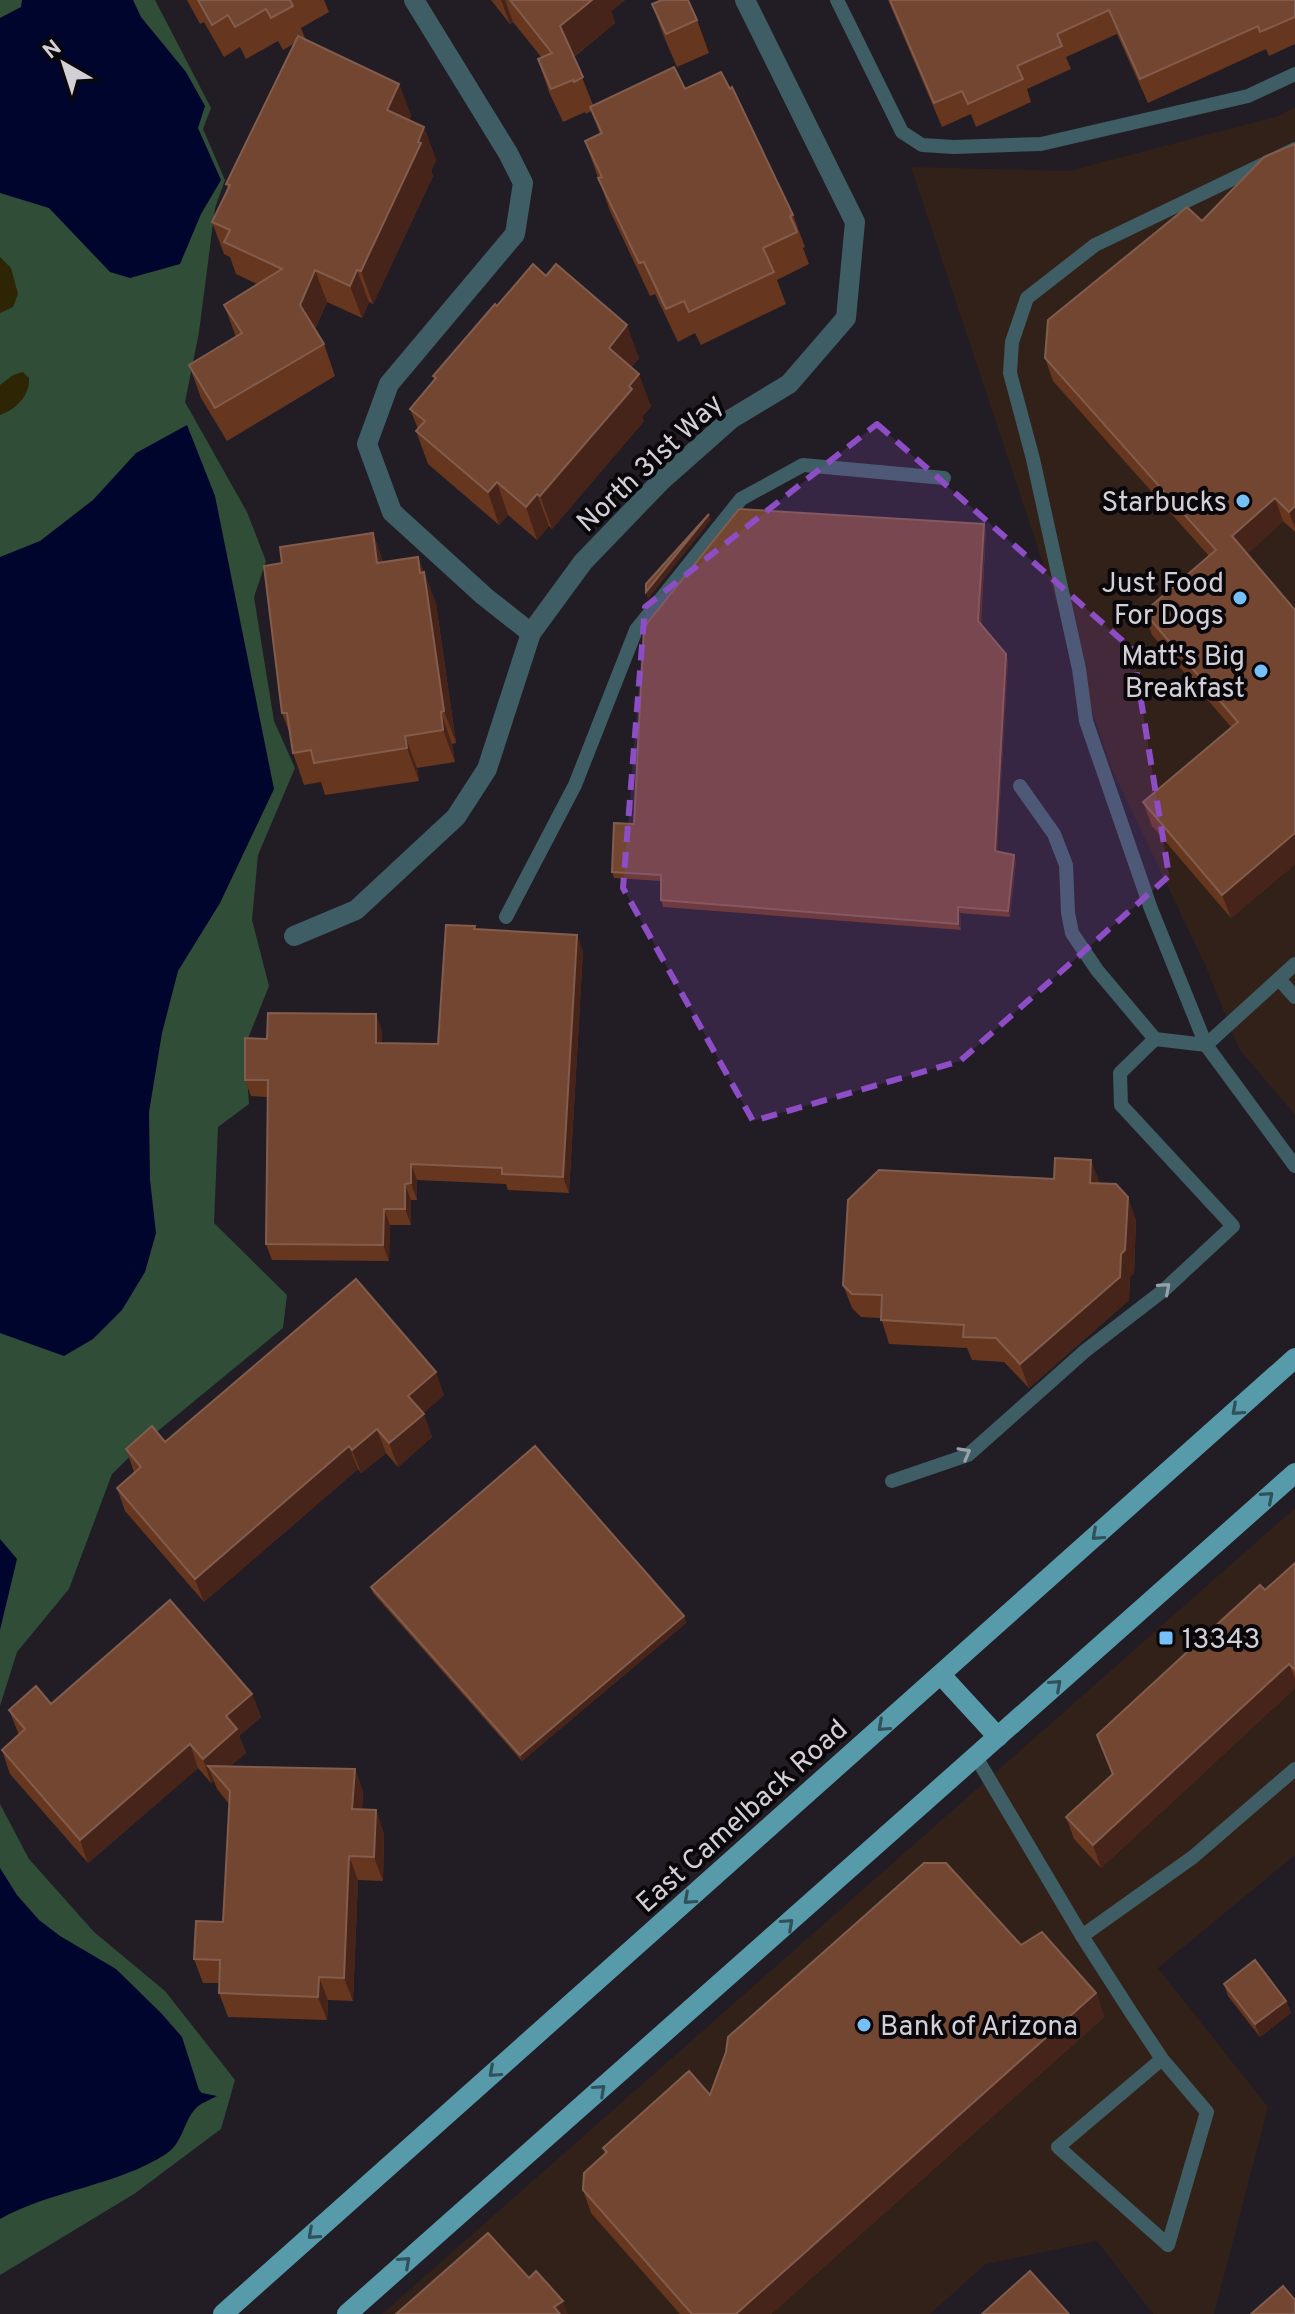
<svg xmlns="http://www.w3.org/2000/svg" width="1295" height="2314" font-family="Overpass,sans-serif">
<rect width="100%" height="100%" fill="#221c25"/>
<g fill="#322119">
<path d="M1295 107V1115L1239 1049 1206 967 1111 767 911 167 1069 171 1279 116Z"/>
<path d="M1295 1508V1855L1158 1968 1268 2107 1214 2314H1153L1097 2241 986 2264 930 2314H382Z"/>
</g>
<g fill="#304d37">
<path d="M0 0H155L211 108 203 129 225 180 215 208 199 332 185 402 247 512 266 561 254 597 274 721 295 768 258 855 252 920 269 986 245 1046 249 1104 218 1127 214 1223 287 1295 283 1328 147 1440 112 1474 69 1589 17 1652 0 1706Z"/>
<path d="M0 1804 29 1859 94 1932 165 1991 235 2080 221 2129 134 2194 0 2275Z"/>
</g>
<g fill="#2d2504">
<path d="M0 257 11 268 18 294 13 307 0 313Z"/>
<path d="M23 372 29 378C30 396 16 409 0 415V385L13 375Z"/>
</g>
<g fill="#00052e">
<path d="M22 0H133L141 17 186 72 205 106 198 128 221 180 201 214 180 264 130 278 110 272 49 208 0 193V18L21 7Z"/>
<path d="M187 425 215 496 274 789 220 903 178 971 162 1033 149 1112 150 1180 156 1233 145 1272 122 1310 93 1339 64 1356 0 1333V557L40 541 93 500 136 453Z"/>
<path d="M0 1539 17 1559 0 1630Z"/>
<path d="M0 1868 17 1895 39 1920 60 1936 116 1969 162 2014 182 2037 199 2090 202 2093 217 2096C210 2100 201 2103 196 2108 183 2122 183 2143 166 2154 116 2186 52 2190 0 2219Z"/>
</g>
<g fill="none" stroke-linecap="round" stroke-linejoin="round">
<g stroke="#3e5d64" stroke-width="14">
<path d="M837 0 902 132 922 145 954 147 1041 144 1248 96 1295 74"/>
<path d="M1295 149 1095 245 1027 298 1012 342 1010 373 1033 459 1079 669 1086 721 1151 909 1206 1045 1295 1166"/>
<path d="M1020 786 1054 834 1066 865 1068 913 1072 933 1097 970 1155 1039"/>
<path d="M506 917 575 785 636 630 741 499 803 465 944 478"/>
<path d="M1279 979 1295 997"/>
<path d="M892 1481 968 1455 1085 1351 1164 1290 1233 1226 1121 1105 1120 1073 1155 1039 1206 1045 1295 964"/>
<path d="M976 1757 1082 1936 1132 2014 1162 2059 1207 2112 1168 2245 1058 2147 1162 2059"/>
<path d="M1082 1936 1193 1857 1295 1769"/>
</g>
<g stroke="#3e5d64" stroke-width="20">
<path d="M414 0 508 153 523 183 515 234 389 384 367 444 392 512 484 596 531 633"/>
<path d="M294 936 356 910 456 817 487 769 531 633 583 562 661 481 731 419 789 384 846 318 855 222 745 0"/>
</g>
<g stroke="#579baa" stroke-width="20">
<path d="M941 1675 998 1737"/>
<path d="M223 2314 1295 1358"/>
<path d="M347 2314 1295 1473"/>
</g>
</g>
<g fill="#67361f">
<path d="M187 0H324L329 12 301 28 305 38 303 39 399 84 411 116 409 120 424 127 436 160 431 171 433 176 373 304 369 302 362 318 327 302 315 329 324 344 335 376 227 441 201 398 189 365 236 337 224 305 257 284 236 274 230 257 224 254 212 222 228 189 226 184 295 43 283 50 278 41 246 59 240 47 224 57 204 22 200 24Z"/>
<path d="M491 0H625L611 11 615 23 574 57 593 105 685 89 793 215 805 247 803 248 809 264 777 280 786 304 701 345 695 333 678 342 655 294 650 296 610 211 585 141 600 134 591 111 586 114 585 112 563 122 549 92 538 59 542 58 513 22 510 24Z"/>
<path d="M888 0H1295V44L1269 56 1266 49 1148 103 1117 34 1066 57 1071 69 1027 89 1031 102 976 127 971 114 942 127Z"/>
<path d="M652 4 697 20 709 53 677 67 664 37Z"/>
<path d="M1295 144V532L1283 521 1247 554 1295 610V864L1231 918 1152 826 1143 802 1231 727 1152 635 1144 612 1209 556 1053 381 1045 358 1202 221Z"/>
<path d="M497 306 639 358 631 367 651 406 642 417 644 421 552 529 549 526 537 540 508 515 499 525 428 464 416 431 418 429 410 409 435 380 433 376Z"/>
<path d="M986 530 981 624 1006 654 1008 660 997 851 1016 861 1010 917 960 913 961 930 663 907 661 900V881L614 878 612 872 634 824Z"/>
<path d="M373 533 383 562 418 557 436 604 456 743 452 744 455 762 417 768 419 781 325 795 321 782 304 785 293 753 290 734 282 713V563Z"/>
<path d="M475 926 476 929 583 951 569 1193 508 1190 506 1184 417 1180V1200H411V1225H390L389 1261 272 1260 266 1244 268 1097 251 1096 245 1080 267 1039 382 1030V1043L438 1044Z"/>
<path d="M1100 1184 1136 1220 1134 1273 1130 1277 1129 1300 1029 1388 1004 1362 972 1360 967 1348 889 1344 881 1318 861 1317 852 1308 843 1285Z"/>
<path d="M444 1395 423 1413 432 1437 398 1467 386 1453 361 1473 358 1469 204 1602 125 1511 117 1488 134 1472 126 1449Z"/>
<path d="M1295 1563V1688L1101 1868 1074 1839 1066 1817 1112 1775 1097 1735Z"/>
<path d="M371 1587 684 1616 686 1623 522 1761 373 1593Z"/>
<path d="M252 1694 261 1717 239 1736 246 1753 230 1766 355 1769 363 1792 362 1810H376L384 1834 383 1881 358 1880 353 2001 328 2000 327 2020 228 2017 219 1993V1983H203L194 1959 223 1922 229 1804 217 1789 214 1781 211 1783 198 1768 88 1863 10 1774 2 1750 19 1735 9 1710 51 1704Z"/>
<path d="M1021 1945 1096 1993 1104 2017 771 2314H680L591 2213 583 2190 605 2154 603 2148 710 2095Z"/>
<path d="M1224 1984 1286 2001 1291 2013 1260 2037 1228 1996Z"/>
</g>
<g fill="#472419">
<path d="M501 0H505L513 22 510 24Z"/>
<path d="M592 0H625L611 11 615 23 572 58 560 26Z"/>
<path d="M399 84 411 116 399 142 387 110Z"/>
<path d="M424 127 436 160 431 171 433 176 373 304 361 271Z"/>
<path d="M315 270 327 302 311 337 300 305Z"/>
<path d="M357 270 369 302 362 318 350 286Z"/>
<path d="M627 325 639 358 620 380 609 348Z"/>
<path d="M639 374 651 406 642 417 644 421 552 529 540 496Z"/>
<path d="M497 482 508 515 499 525 488 492Z"/>
<path d="M537 494 549 526 537 540 526 507Z"/>
<path d="M1275 498 1283 521 1241 560 1232 536Z"/>
<path d="M1295 506V528L1289 512Z"/>
<path d="M709 514 711 520 648 599 646 592Z"/>
<path d="M984 524 986 530 980 628 978 621Z"/>
<path d="M373 533 384 565 377 563Z"/>
<path d="M418 557 436 604 456 743 444 711Z"/>
<path d="M1006 654 1008 660 997 857 995 851Z"/>
<path d="M441 712 452 744 455 762 443 730Z"/>
<path d="M405 736 417 768 419 781 407 748Z"/>
<path d="M1295 833V864L1231 918 1222 895Z"/>
<path d="M1014 855 1016 861 1010 917 1008 911Z"/>
<path d="M958 907 960 913 961 930 958 924Z"/>
<path d="M577 935 583 951 569 1193 563 1177Z"/>
<path d="M376 1014 382 1030V1059L376 1043Z"/>
<path d="M1091 1160 1100 1183H1090Z"/>
<path d="M411 1164 417 1180V1200L411 1183Z"/>
<path d="M405 1184 411 1200V1225L405 1209Z"/>
<path d="M1128 1197 1136 1220 1134 1273 1130 1277 1129 1300 1029 1388 1020 1364 1121 1254Z"/>
<path d="M384 1209 390 1225 389 1261 383 1245Z"/>
<path d="M436 1372 444 1395 417 1419 408 1396Z"/>
<path d="M424 1414 432 1437 398 1467 389 1443Z"/>
<path d="M377 1429 386 1453 361 1473 352 1450Z"/>
<path d="M349 1446 358 1469 204 1602 195 1579Z"/>
<path d="M684 1616 686 1623 522 1761 520 1755Z"/>
<path d="M1289 1664 1295 1679V1688L1101 1868 1093 1845Z"/>
<path d="M252 1694 261 1717 239 1736 246 1753 218 1777 208 1766 214 1781 211 1783 203 1759 226 1716Z"/>
<path d="M190 1744 198 1768 88 1863 80 1840Z"/>
<path d="M355 1769 363 1792 361 1833 352 1809Z"/>
<path d="M376 1810 384 1834 383 1881 374 1857Z"/>
<path d="M349 1856 358 1880 353 2001 344 1978Z"/>
<path d="M319 1977 328 2000 327 2020 318 1997Z"/>
<path d="M1096 1993 1104 2017 771 2314H736Z"/>
<path d="M1286 2001 1291 2013 1260 2037 1255 2024Z"/>
<path d="M563 2301 568 2314H557L554 2307Z"/>
</g>
<g fill="#734632" stroke="#825c4c" stroke-width="2">
<path d="M198 0H290L293 6 271 18 266 9 235 27 228 15 212 25Z"/>
<path d="M510 0H592L560 26 583 77 574 82 573 80 551 89 538 59 552 53Z"/>
<path d="M662 0H688L697 20 666 34 652 4Z"/>
<path d="M890 0H1295V17L1260 32 1258 26 1140 79 1109 10 1057 34 1062 46 1017 66 1023 79 968 104 962 91 934 103Z"/>
<path d="M298 36 399 84 387 110 424 127 418 142 421 143 361 271 357 270 350 286 315 270 300 305 324 344 215 408 189 365 242 333 224 305 282 269 224 242 230 230 212 222 230 185 226 184Z"/>
<path d="M674 67 685 89 721 72 730 89 732 87 793 215 790 216 797 232 763 248 774 272 689 312 684 301 666 309 644 262 639 263 598 178 602 177 585 141 602 133 590 107Z"/>
<path d="M1295 144V506L1289 512 1275 498 1232 536 1295 610V833L1222 895 1143 802 1238 722 1144 612 1216 550 1045 358 1048 320 1187 207 1202 221 1264 157Z"/>
<path d="M533 264 546 276 556 264 627 325 609 348 639 374 629 386 632 389 540 496 537 494 526 507 497 482 488 492 416 431 425 421 410 409 436 378 433 376 495 304 497 306Z"/>
<path d="M739 509 984 524 978 621 1006 654 995 851 1014 855 1008 911 958 907V924L661 900V875L612 872 614 823 634 824 644 627Z"/>
<path d="M709 514 646 592V584Z"/>
<path d="M373 533 377 563 418 557 420 573 424 572 444 711 441 712 443 730 405 736 407 748 314 763 311 750 293 753 287 713H282L264 566 282 563 280 547Z"/>
<path d="M446 925 475 926 474 929 577 935 563 1177 502 1174V1168L411 1164V1183L405 1184V1209H384L383 1245 266 1244 268 1080H245V1038L267 1039 268 1013 376 1014V1043L438 1044Z"/>
<path d="M1055 1158 1091 1160 1090 1183 1116 1184 1128 1197 1125 1250 1121 1254 1120 1277 1020 1364 996 1338 963 1337 964 1325 881 1320 882 1295 852 1294 843 1285 848 1200 879 1170 1054 1179Z"/>
<path d="M356 1279 436 1372 408 1396 424 1414 389 1443 377 1429 352 1450 349 1446 195 1579 117 1488 141 1467 126 1449 152 1426 165 1442Z"/>
<path d="M535 1446 684 1616 520 1755 371 1587Z"/>
<path d="M1295 1563V1670L1289 1664 1093 1845 1066 1817 1113 1774 1097 1735 1260 1585 1265 1590Z"/>
<path d="M170 1600 252 1694 226 1716 237 1729 203 1759 190 1744 80 1840 2 1750 25 1729 9 1710 36 1686 51 1704Z"/>
<path d="M208 1766 355 1769 352 1809 376 1810 374 1857 349 1856 344 1978 319 1977 318 1997 219 1993 220 1960 194 1959 196 1921 223 1922 230 1791Z"/>
<path d="M924 1863H946L1021 1945 1042 1932 1096 1993 736 2314H692L583 2190 584 2173 607 2152 603 2148 689 2071 710 2095 726 2052 728 2037Z"/>
<path d="M1255 1960 1286 2001 1255 2024 1224 1984Z"/>
<path d="M488 2233 529 2278 536 2271 563 2301 554 2307 560 2314H396Z"/>
<path d="M1030 2271 1069 2314H982Z"/>
<path d="M1283 2286 1295 2300V2314H1251Z"/>
</g>
<defs><path id="oneway-chevron" d="M-2-3.5L2.5 0L-2 3.5" fill="none" stroke-width="1.6" stroke-linecap="round" stroke-linejoin="round" transform="scale(2)"/></defs>
<g stroke="#97a1a8">
<use href="#oneway-chevron" transform="translate(1165 1288) rotate(-41)"/>
<use href="#oneway-chevron" transform="translate(965 1453) rotate(-29)"/>
</g>
<g stroke="#30515a">
<use href="#oneway-chevron" transform="translate(1237 1410) rotate(138)"/>
<use href="#oneway-chevron" transform="translate(1268 1497) rotate(-41)"/>
<use href="#oneway-chevron" transform="translate(1097 1535) rotate(138)"/>
<use href="#oneway-chevron" transform="translate(1056 1685) rotate(-42)"/>
<use href="#oneway-chevron" transform="translate(883 1726) rotate(138)"/>
<use href="#oneway-chevron" transform="translate(689 1899) rotate(138)"/>
<use href="#oneway-chevron" transform="translate(788 1924) rotate(-42)"/>
<use href="#oneway-chevron" transform="translate(494 2072) rotate(138)"/>
<use href="#oneway-chevron" transform="translate(600 2090) rotate(-42)"/>
<use href="#oneway-chevron" transform="translate(313 2234) rotate(138)"/>
<use href="#oneway-chevron" transform="translate(405 2262) rotate(-42)"/>
</g>
<path fill="#8d4dc4" fill-opacity="0.2" stroke="#8d4dc4" stroke-width="6" stroke-dasharray="16 10" stroke-linejoin="round" d="M877 424 1133 650 1169 876 960 1061 753 1121 623 888 645 607Z"/>
<g fill="#77bff7" stroke="#0a070b" stroke-width="3">
<circle cx="1243" cy="501" r="8"/>
<circle cx="1240" cy="598" r="8"/>
<circle cx="1261" cy="671" r="8"/>
<rect x="1158" y="1630" width="16" height="16" rx="4"/>
<circle cx="864" cy="2025" r="8"/>
</g>
<g text-anchor="middle" stroke-width="8" stroke-linejoin="round" paint-order="stroke">
<g font-size="28" fill="#d3cfd6" stroke="#0a070b">
<text transform="translate(649 462) rotate(-43)" y="10">North 31st Way</text>
<text transform="translate(741 1815) rotate(-42)" y="10">East Camelback Road</text>
</g>
<g font-size="28" fill="#d3cfd6" stroke="#0a070b" text-anchor="end">
<text x="1227" y="511">Starbucks</text>
<text x="1224" y="592">Just Food<tspan x="1224" dy="32">For Dogs</tspan></text>
<text x="1245" y="665">Matt's Big<tspan x="1245" dy="32">Breakfast</tspan></text>
<text x="1182" y="1648" text-anchor="start">13343</text>
<text x="880" y="2035" text-anchor="start">Bank of Arizona</text>
</g>
</g>
<g transform="translate(64 64) rotate(321)" stroke="#0a070b" stroke-width="6" paint-order="stroke">
<path d="M0-6L14 30L0 20L-14 30Z" fill="#d3cfd6"/>
<text y="-12" font-size="22" font-weight="bold" text-anchor="middle" fill="#d3cfd6">N</text>
</g>
</svg>
